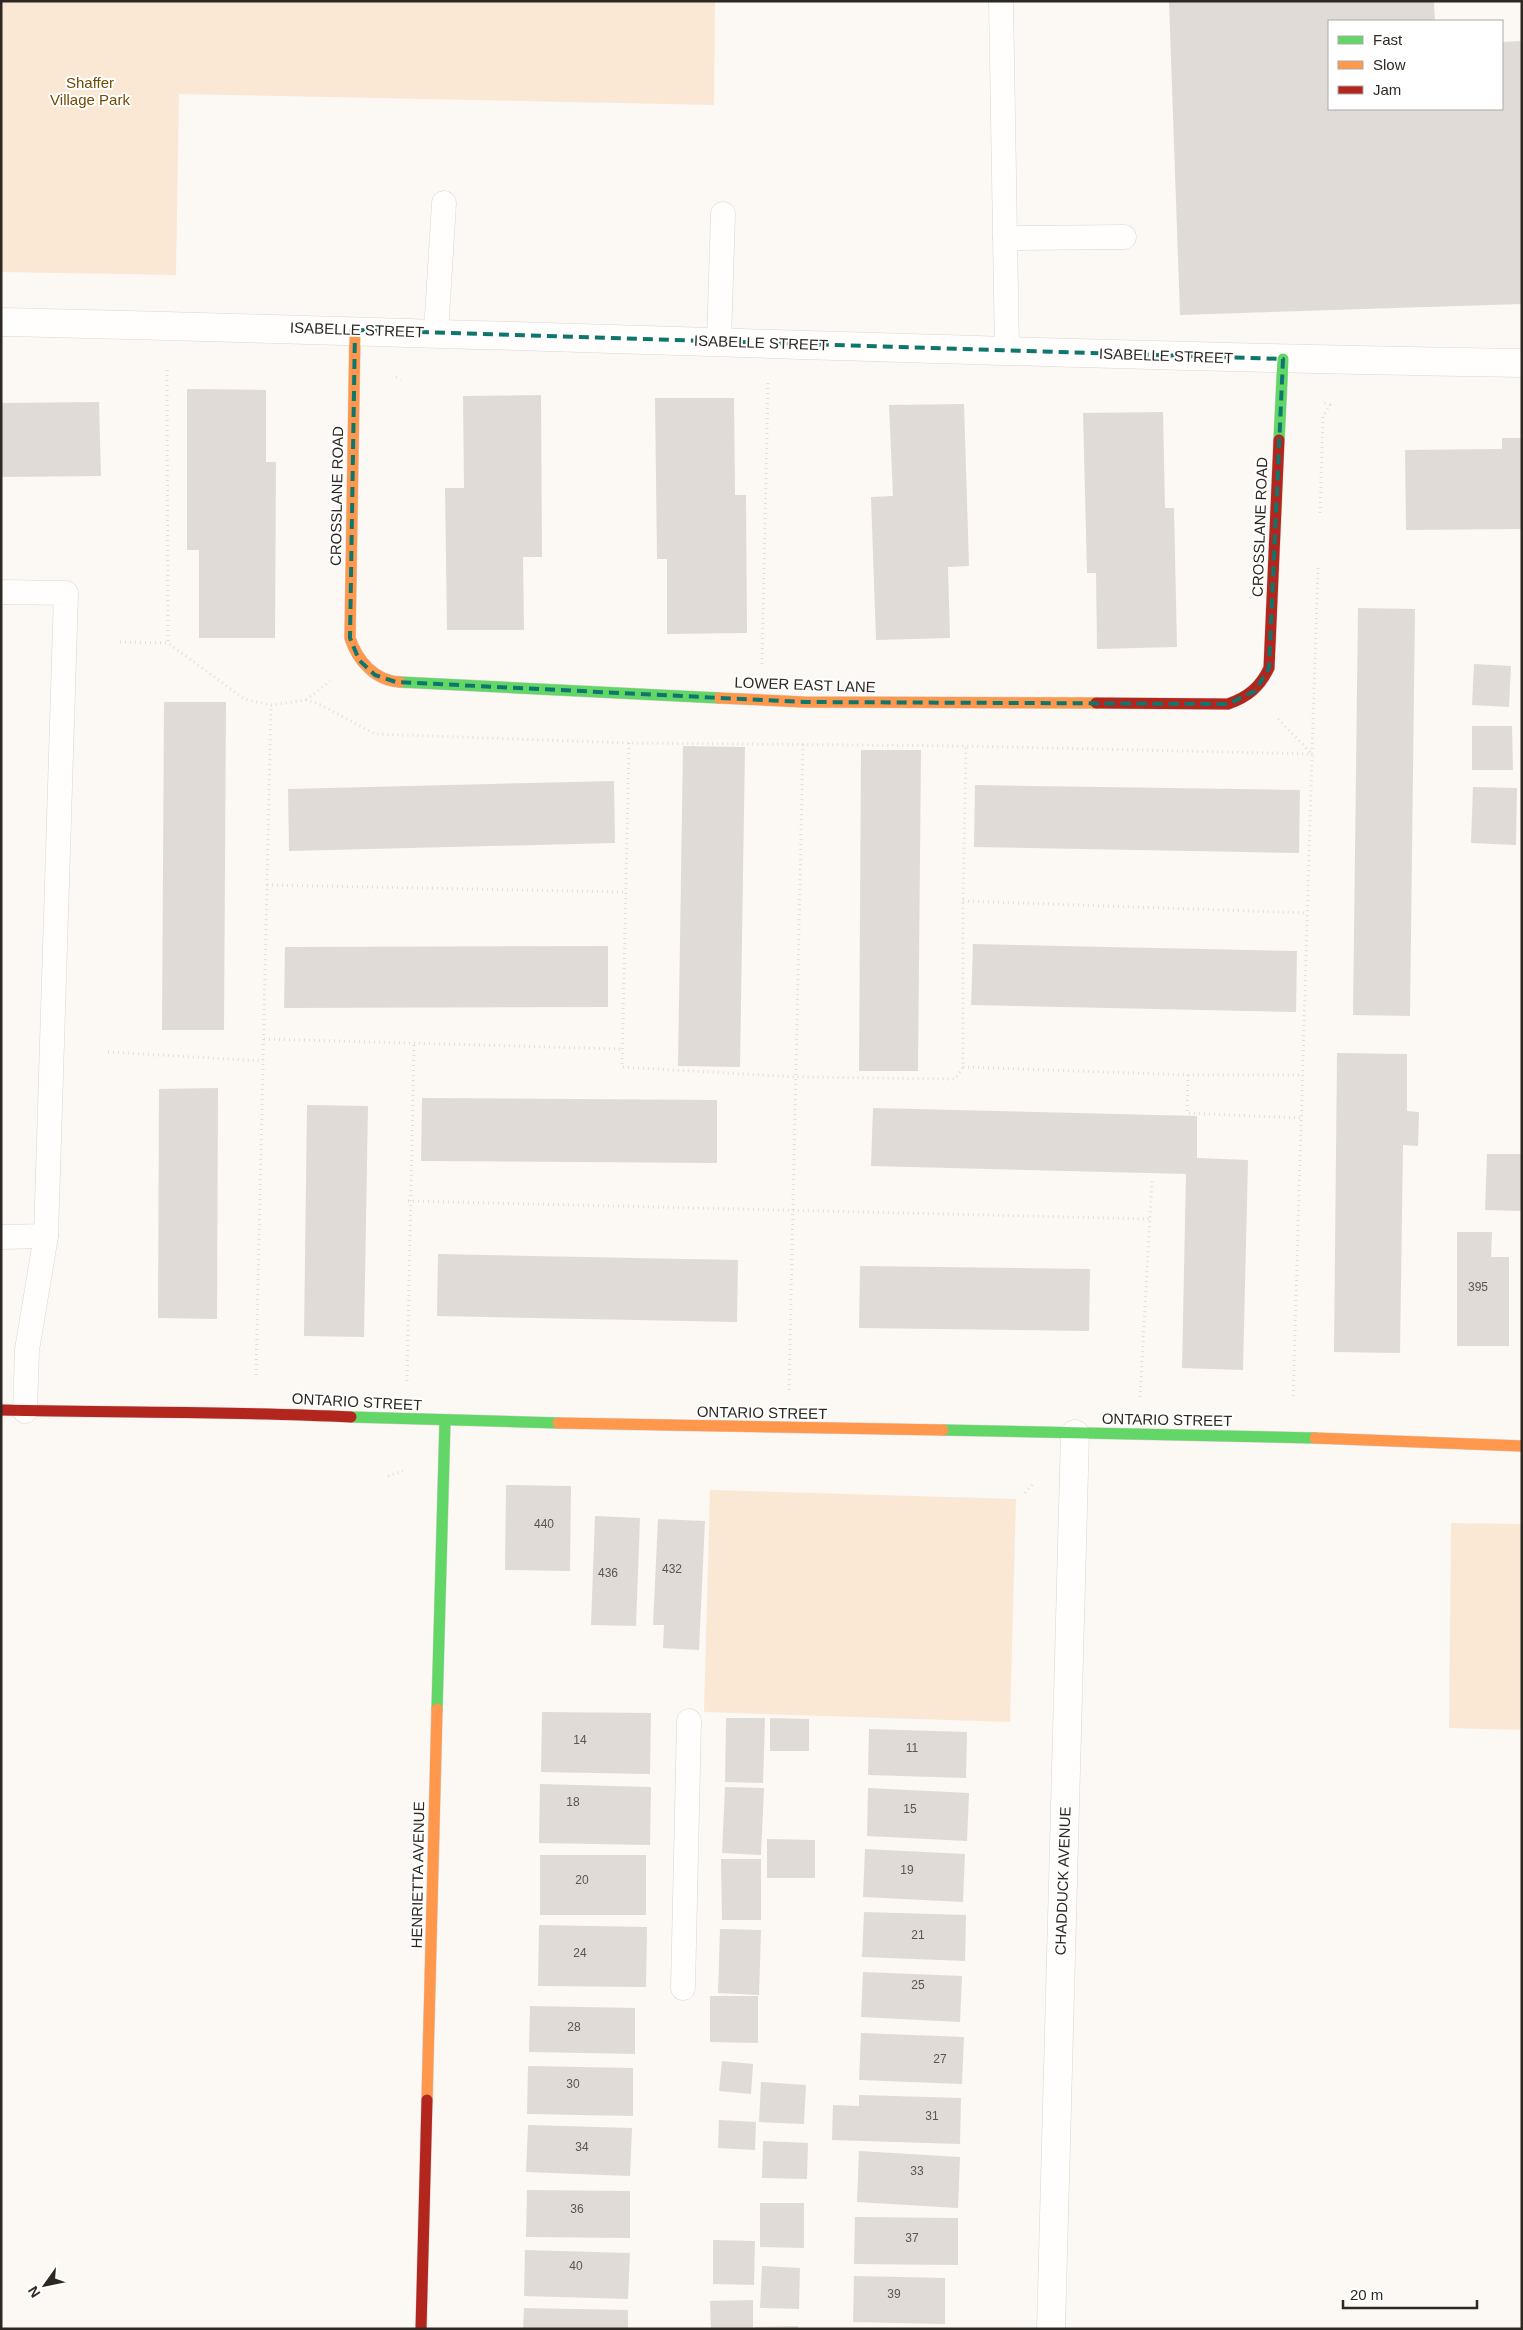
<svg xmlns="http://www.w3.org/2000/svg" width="1523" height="2330" font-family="Helvetica,sans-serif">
<rect width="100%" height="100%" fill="#fcf8f4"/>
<g fill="#fbe8d4">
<path d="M1 1H715L714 105 179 94 176 275 1 272Z"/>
<path d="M710 1490 1016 1499 1010 1722 704 1712Z"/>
<path d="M1451 1523 1522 1524V1730L1449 1728Z"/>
</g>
<g fill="#e0dbd6">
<path d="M1169 1H1434L1435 21H1329V109H1502V42L1522 41V304L1180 315Z"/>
<path d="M187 389 266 390V462H276L275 638H199V550H187Z"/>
<path d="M541 395 542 557H523L524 630H447L445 488H464L463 396Z"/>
<path d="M655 398H734L735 495H746L747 633 667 634V559H657Z"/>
<path d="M99 402 101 476 1 477V403Z"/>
<path d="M964 404 969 566 948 567 950 638 876 640 871 497 893 496 889 405Z"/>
<path d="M1163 412 1165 508H1174L1177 647 1097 649 1096 573H1087L1083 413Z"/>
<path d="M1502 438H1522V529L1406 530 1405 450 1502 449Z"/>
<path d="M1358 608 1415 609 1410 1016 1353 1015Z"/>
<path d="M1474 664 1511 666 1509 707 1472 705Z"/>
<path d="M164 702H226L224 1030H162Z"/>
<path d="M1472 726H1512L1513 770H1472Z"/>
<path d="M683 746 745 747 740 1067 678 1066Z"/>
<path d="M861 750H921L918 1071H859Z"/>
<path d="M614 781 615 843 289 851 288 789Z"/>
<path d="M975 785 1300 790 1299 853 974 847Z"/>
<path d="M1473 787 1517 788 1516 845 1471 843Z"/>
<path d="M973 944 1297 951 1296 1012 971 1005Z"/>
<path d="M608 946V1007L284 1008 285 947Z"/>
<path d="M1337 1053 1407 1054V1111L1419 1112 1418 1146 1403 1145 1400 1353 1334 1352Z"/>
<path d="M218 1088 217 1319 158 1318 159 1089Z"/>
<path d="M422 1098 717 1100V1163L421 1161Z"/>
<path d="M307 1105 368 1106 364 1337 304 1336Z"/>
<path d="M873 1108 1197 1116V1158L1248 1160 1243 1370 1182 1368 1186 1174 871 1166Z"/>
<path d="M1487 1154H1522V1211L1485 1210Z"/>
<path d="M1457 1232H1492L1491 1257H1509V1346H1457Z"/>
<path d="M438 1254 738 1260 737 1322 437 1316Z"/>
<path d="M860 1266 1090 1269 1089 1331 859 1328Z"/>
<path d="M506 1485 571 1486 570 1571 505 1570Z"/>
<path d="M595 1516 640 1518 636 1626 591 1625Z"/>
<path d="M658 1519 705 1521 699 1650 663 1648 664 1625H653Z"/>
<path d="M542 1712 651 1713 650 1774 541 1772Z"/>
<path d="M726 1718H765L763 1783 725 1782Z"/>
<path d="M770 1718 809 1719V1751H770Z"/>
<path d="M869 1729 967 1732 966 1778 868 1775Z"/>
<path d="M540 1784 651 1787 650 1845 539 1843Z"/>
<path d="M725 1787 764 1788 761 1855 722 1853Z"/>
<path d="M868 1788 969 1793 967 1841 867 1836Z"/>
<path d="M767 1839 815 1840V1878H767Z"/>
<path d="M865 1849 965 1854 963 1902 863 1897Z"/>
<rect x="540" y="1855" width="106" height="60"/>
<path d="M721 1859H761V1920H722Z"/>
<path d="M864 1912 966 1915 965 1961 862 1957Z"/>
<path d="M539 1925 647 1927 646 1987 538 1986Z"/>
<path d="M720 1929 761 1930 759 1995 718 1993Z"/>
<path d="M863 1972 962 1976 960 2022 861 2017Z"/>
<path d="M710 1996H758V2043L710 2042Z"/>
<path d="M530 2006 635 2008V2054L529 2052Z"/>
<path d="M861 2033 964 2037 962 2084 859 2080Z"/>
<path d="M722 2061 753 2064 751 2094 719 2091Z"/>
<path d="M528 2066 633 2068V2116L527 2114Z"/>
<path d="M761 2082 806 2085 804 2124 759 2122Z"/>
<path d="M859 2095 961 2098 960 2144 832 2140 833 2105 859 2106Z"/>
<path d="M719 2120 756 2122 755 2150 718 2148Z"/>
<path d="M528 2125 632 2128 630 2176 526 2172Z"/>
<path d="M763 2141 808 2143 807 2179 762 2178Z"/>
<path d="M859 2151 960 2157 958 2208 857 2202Z"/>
<path d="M527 2190 630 2191V2238L526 2237Z"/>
<path d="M760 2203H804V2248L760 2247Z"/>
<path d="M855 2217 958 2218V2265L854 2264Z"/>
<path d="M713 2240 755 2241 754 2285 713 2284Z"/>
<path d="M525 2250 630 2253 628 2299 524 2296Z"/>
<path d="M762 2266 800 2268 799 2309 760 2308Z"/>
<path d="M854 2276 945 2278V2324L853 2322Z"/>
<path d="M753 2300V2329H711L710 2301Z"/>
<path d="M524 2308 628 2310V2329H523Z"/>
<path d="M798 2326V2329H755V2327Z"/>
</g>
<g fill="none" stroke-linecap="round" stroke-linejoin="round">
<g stroke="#dad5d0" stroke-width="25">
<g id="lane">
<path d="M1001 1 1007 351"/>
<path d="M1005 238 1124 237"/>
<path d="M436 333 444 203"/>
<path d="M719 342 723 214"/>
<path d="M1 592 66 593 46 1236 27 1350 25 1411"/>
<path d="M1 1237 46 1236"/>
<path d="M683 1988 689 1721"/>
</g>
</g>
<g stroke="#dad5d0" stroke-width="29">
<g id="street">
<path d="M1 322C508 333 1015 355 1522 363"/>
<path d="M1051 2329 1075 1434"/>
</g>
</g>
<g stroke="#dad5d0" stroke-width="12">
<g id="fast">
<path d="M1279 440 1283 359"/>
<path d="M400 682 719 698"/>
<path d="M351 1417 558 1423"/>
<path d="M943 1430 1315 1438"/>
<path d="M437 1709 445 1421"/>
</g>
</g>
<g stroke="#dad5d0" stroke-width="12">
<g id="slow">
<path d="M355 330 350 638C357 660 375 681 400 682"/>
<path d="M719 698 804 702 1096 703"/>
<path d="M558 1423 943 1430"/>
<path d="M1315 1438 1522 1446"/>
<path d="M427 2100 437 1709"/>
</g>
</g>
<g stroke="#dad5d0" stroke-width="12">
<g id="jam">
<path d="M1096 703 1228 704C1248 697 1260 687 1269 668L1279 440"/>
<path d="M1 1410C118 1413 234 1411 351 1417"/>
<path d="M421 2329 427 2100"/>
</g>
</g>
<g stroke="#e0dfde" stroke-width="3" stroke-dasharray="1 4" stroke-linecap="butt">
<path d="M167 370 168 643"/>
<path d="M396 377 401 379"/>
<path d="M1320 513 1323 416 1330 405 1324 403"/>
<path d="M120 642 168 643 244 699 271 705 306 700 317 703 375 734 629 743 966 746 1312 754 1318 567"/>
<path d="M762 664 768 380"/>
<path d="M306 700 330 681"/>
<path d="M1278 719 1312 754 1293 1399"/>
<path d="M629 743 622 1067 796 1077 955 1079 963 1067V901L966 746"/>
<path d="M267 885 626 892"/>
<path d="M963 901 1307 913"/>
<path d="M264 1039 622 1049"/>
<path d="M108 1052 263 1061"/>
<path d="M963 1067 1188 1075H1302"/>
<path d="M1188 1075 1187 1113 1300 1118"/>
<path d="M408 1201 1150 1219"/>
<path d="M256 1375 271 705"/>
<path d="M407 1381 414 1043"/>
<path d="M789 1390 803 744"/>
<path d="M1140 1397 1152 1181"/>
<path d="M388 1476 403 1471"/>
<path d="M1025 1493 1034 1483"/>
</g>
<use href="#lane" stroke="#fffefd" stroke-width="24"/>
<use href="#street" stroke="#fffefd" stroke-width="28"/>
<use href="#fast" stroke="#63d668" stroke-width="11"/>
<use href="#slow" stroke="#ff974d" stroke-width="11"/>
<use href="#jam" stroke="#b3261e" stroke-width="11"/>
</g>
<path fill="none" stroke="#0f766e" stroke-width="4" stroke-dasharray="10 6" stroke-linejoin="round" d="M355 330 1283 359 1269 668 1255 691 1228 704 804 702 396 682 375 675 359 660 350 638Z"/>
<g text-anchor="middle" stroke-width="4" stroke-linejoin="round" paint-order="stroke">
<g font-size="12" fill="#5a554f">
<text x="1478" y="1291">395</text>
<text x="544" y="1528">440</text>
<text x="672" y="1573">432</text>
<text x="608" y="1577">436</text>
<text x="580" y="1744">14</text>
<text x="912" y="1752">11</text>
<text x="573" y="1806">18</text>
<text x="910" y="1813">15</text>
<text x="907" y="1874">19</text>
<text x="582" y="1884">20</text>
<text x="918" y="1939">21</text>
<text x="580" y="1957">24</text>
<text x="918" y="1989">25</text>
<text x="574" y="2031">28</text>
<text x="940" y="2063">27</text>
<text x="573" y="2088">30</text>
<text x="932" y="2120">31</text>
<text x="582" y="2151">34</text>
<text x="917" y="2175">33</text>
<text x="577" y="2213">36</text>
<text x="912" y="2242">37</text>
<text x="576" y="2270">40</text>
<text x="894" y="2298">39</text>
</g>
<g font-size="15" fill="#744902" stroke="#fff">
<text x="90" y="88">Shaffer<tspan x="90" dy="17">Village Park</tspan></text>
</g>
<g font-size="15" fill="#2e2822" stroke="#fff">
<text transform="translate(357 330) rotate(2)" y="5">ISABELLE STREET</text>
<text transform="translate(761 343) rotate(2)" y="5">ISABELLE STREET</text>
<text transform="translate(1166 356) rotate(2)" y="5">ISABELLE STREET</text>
<text transform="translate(337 496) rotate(-89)" y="5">CROSSLANE ROAD</text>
<text transform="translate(1260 527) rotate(-88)" y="5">CROSSLANE ROAD</text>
<text transform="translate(805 685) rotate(2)" y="5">LOWER EAST LANE</text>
<text transform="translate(357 1402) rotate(3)" y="5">ONTARIO STREET</text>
<text transform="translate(762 1413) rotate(1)" y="5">ONTARIO STREET</text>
<text transform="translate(1167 1420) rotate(1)" y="5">ONTARIO STREET</text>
<text transform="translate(418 1875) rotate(-89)" y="5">HENRIETTA AVENUE</text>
<text transform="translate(1063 1881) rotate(-88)" y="5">CHADDUCK AVENUE</text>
</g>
</g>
<rect width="1523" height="2330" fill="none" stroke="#2e2822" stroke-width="5"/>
<rect x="1328" y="20" width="175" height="90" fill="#ffffff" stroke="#aba9a7"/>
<rect x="1338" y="36" width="25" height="8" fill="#63d668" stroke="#aba9a7"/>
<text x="1373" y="45" font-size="15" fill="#2e2822">Fast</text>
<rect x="1338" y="61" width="25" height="8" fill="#ff974d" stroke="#aba9a7"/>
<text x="1373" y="70" font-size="15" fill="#2e2822">Slow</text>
<rect x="1338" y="86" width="25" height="8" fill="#b3261e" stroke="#aba9a7"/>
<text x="1373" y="95" font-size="15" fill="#2e2822">Jam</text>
<g transform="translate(45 2285) rotate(237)" stroke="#ffffff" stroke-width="4" paint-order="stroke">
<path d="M0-4L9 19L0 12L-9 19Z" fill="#2e2822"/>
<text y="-8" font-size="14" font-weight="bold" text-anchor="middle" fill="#2e2822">N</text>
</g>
<path d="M1343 2300v8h134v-8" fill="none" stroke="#2e2822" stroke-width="2.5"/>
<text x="1350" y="2300" font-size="15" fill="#2e2822" stroke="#ffffff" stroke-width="4" paint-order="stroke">20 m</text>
</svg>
